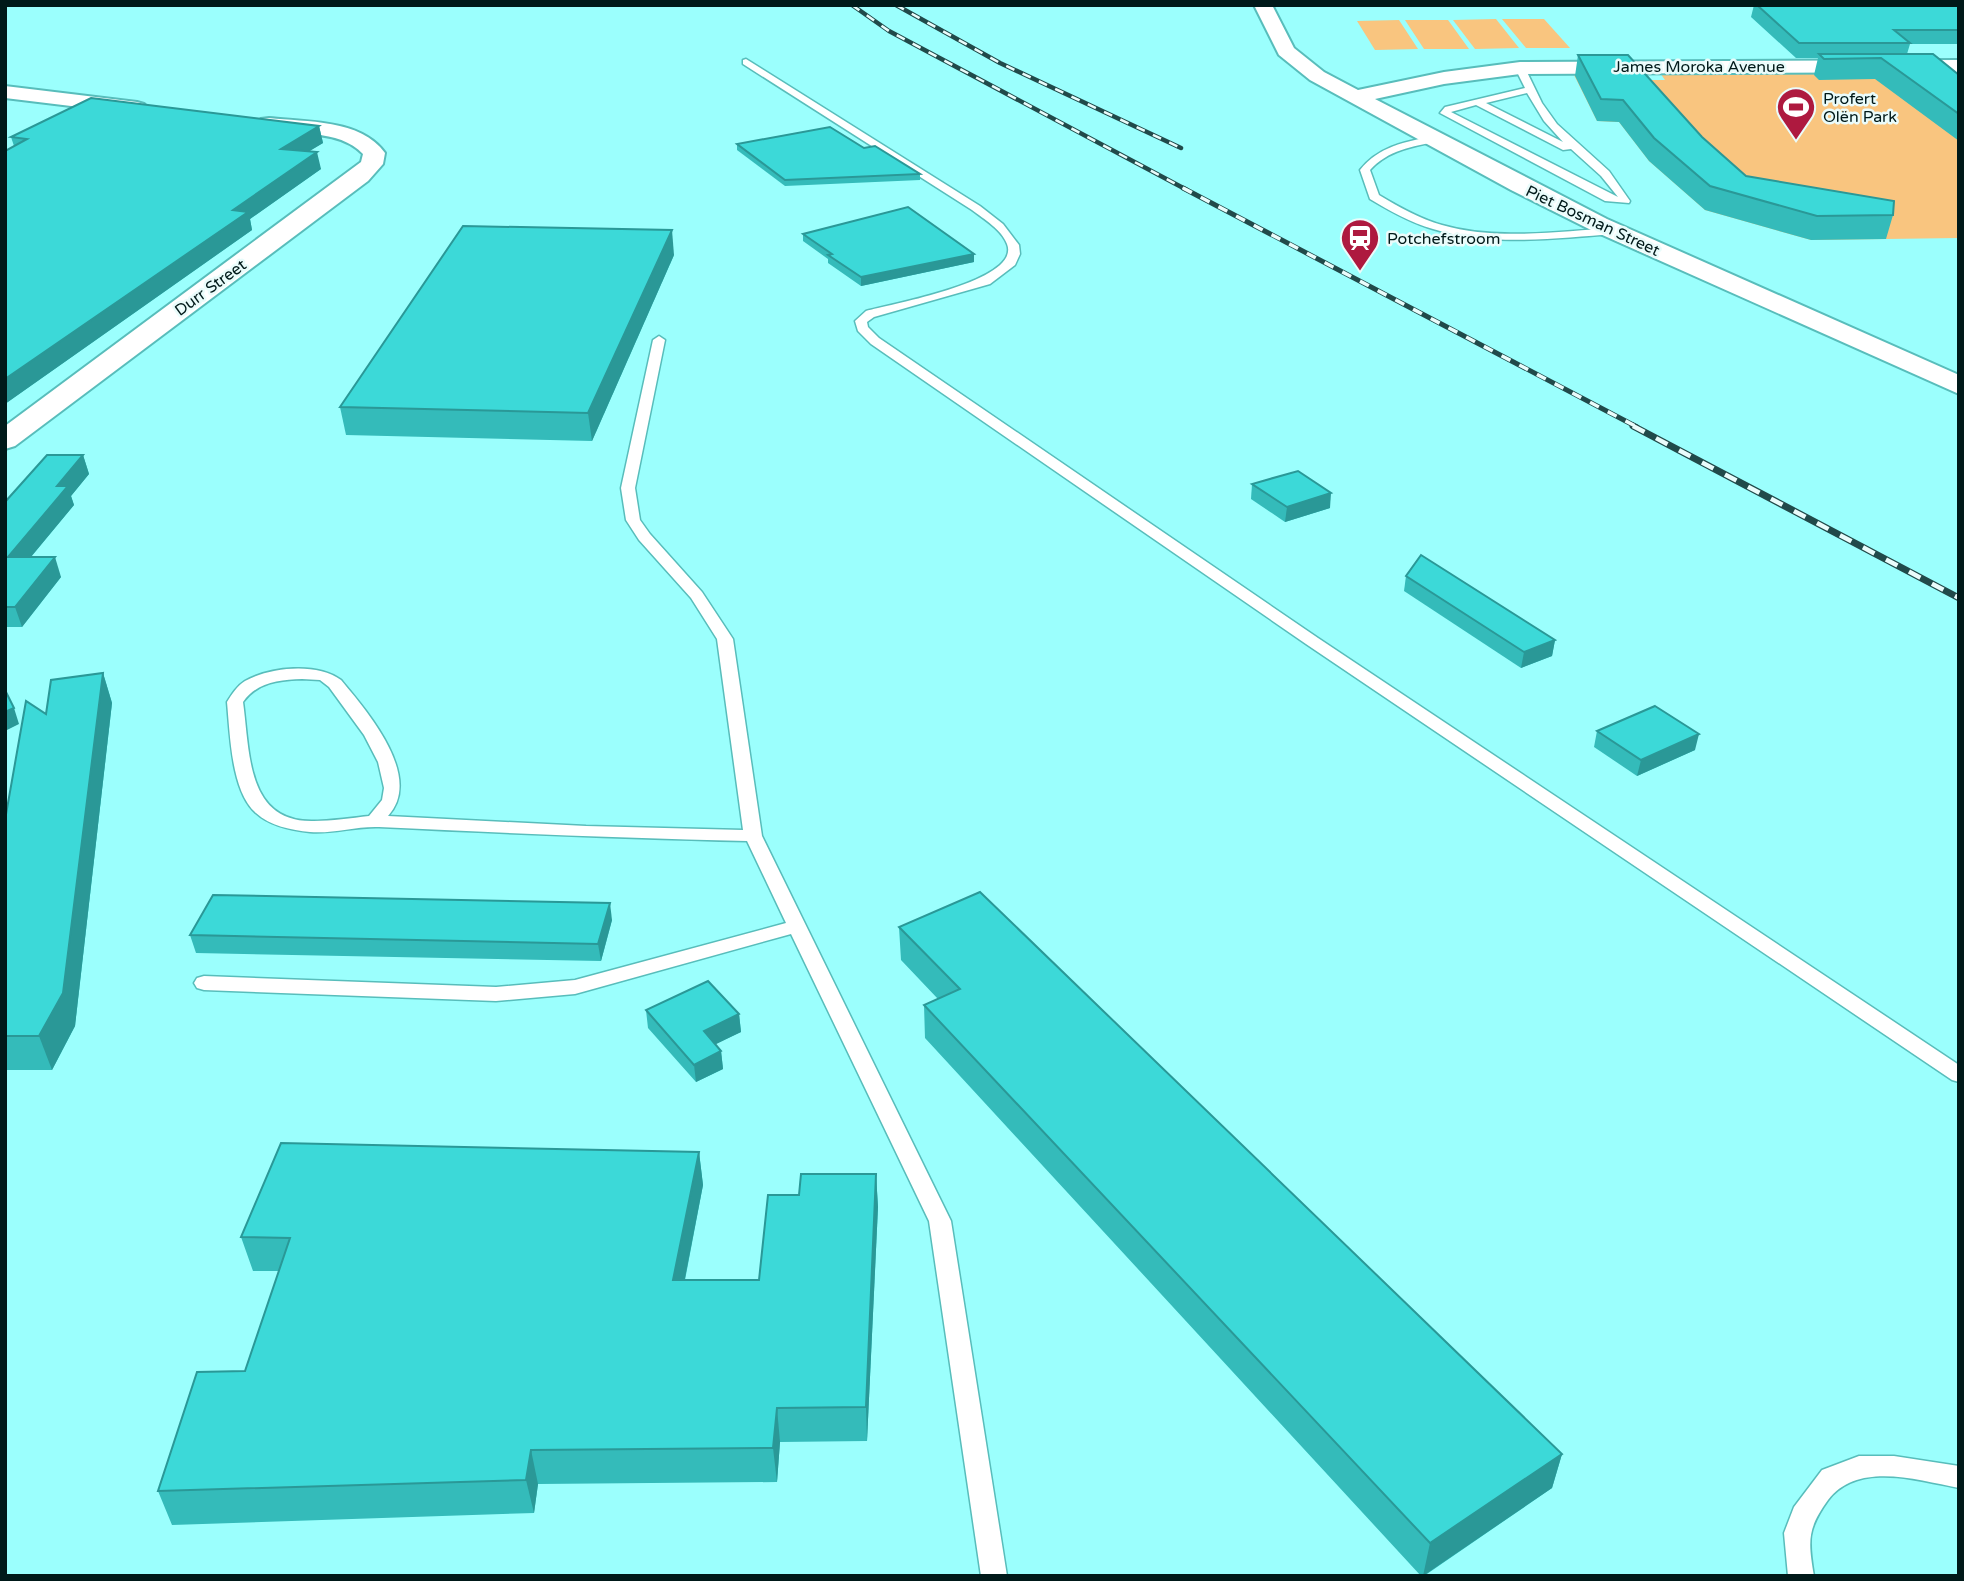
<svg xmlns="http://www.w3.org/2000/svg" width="1964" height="1581" font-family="'Varela Round',sans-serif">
<rect width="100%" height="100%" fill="#9bfffd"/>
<g fill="#f9c57f">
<path d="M1496 19 1519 48 1475 49 1453 20Z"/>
<path d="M1502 19H1544L1570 48H1526Z"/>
<path d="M1399 20 1418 49 1375 50 1357 21Z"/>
<path d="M1405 20H1448L1469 49H1424Z"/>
<path d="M1867 72 1959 101V238L1811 240 1705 210 1649 161 1619 122 1597 121 1574 75H1632L1636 80H1665L1660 73Z"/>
</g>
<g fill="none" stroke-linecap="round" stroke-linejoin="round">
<g stroke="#58bdbb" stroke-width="3">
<g id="service">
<path d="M746 59 980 206 1003 224 1019 245 1020 254 1015 265 990 284 874 317 867 322 868 327 879 338 1318 638 1959 1065V1082L1952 1080 1306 644 871 344 858 331 855 321 866 311C891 304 1022 281 1007 244 1002 230 984 219 972 210L743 64V60Z"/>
<path d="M1520 65 1525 68 1542 103 1557 124 1609 171 1630 201 1629 203 1605 201 1440 113 1445 107 1525 88 1515 68ZM1527 93 1544 121 1563 142 1486 103ZM1476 105 1563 150 1571 149 1601 176 1618 197 1451 112Z"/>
<path d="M1434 136 1438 137V141C1412 147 1388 150 1370 170L1379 195C1399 207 1420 219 1442 225 1497 241 1560 231 1615 228L1621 231 1615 234C1556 238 1491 247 1433 229 1411 223 1390 211 1370 199L1360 170C1379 146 1405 142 1434 136Z"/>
<path d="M659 336 665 340 635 488 640 520 650 534 702 592 733 639 762 836 951 1221 1007 1576H981L929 1221 791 934 575 994 496 1001 204 990 197 988 194 983 197 978 204 976 496 987 575 980 786 923 747 841C624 838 502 833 379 827 356 826 333 834 310 832 291 830 270 826 256 813 231 792 230 733 227 702 232 694 237 686 245 681 270 667 317 662 341 680 367 711 424 777 388 816L586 826 743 830 717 639 691 598 639 540 626 520 621 488 653 340ZM302 679 320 680 329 687 364 735 378 762 384 788 382 800 369 816C351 818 332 821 314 821 246 823 250 752 243 702 257 682 279 680 302 679Z"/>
<path d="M1859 1456H1894L1959 1466V1488C1917 1480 1858 1461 1828 1500 1807 1529 1808 1541 1814 1576H1788L1784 1533 1794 1507 1822 1470Z"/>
</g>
</g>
<g stroke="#58bdbb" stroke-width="4">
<g id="tertiary">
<path d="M1254 5H1272L1294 48 1324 72 1358 90 1444 72 1520 62 1959 60V72L1520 74 1444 84 1375 99 1607 219 1959 375V394L1589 229 1511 190 1310 80 1279 55Z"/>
<path d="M5 86 137 102 144 104 148 108 144 112 137 114 5 98Z"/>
<path d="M269 118C306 122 361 119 385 153L383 164 368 181 15 446 5 449V426L361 162 363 154C339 128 293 136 261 129L258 124 261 119Z"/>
</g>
</g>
<use href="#service" fill="#fff" fill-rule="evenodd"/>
<use href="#tertiary" fill="#fff" fill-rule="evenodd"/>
<g stroke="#214a4a" stroke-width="4.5">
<g id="rail-far2">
<path d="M852 5 889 31 1187 190"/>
<path d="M896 5 1000 63 1181 148"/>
</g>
</g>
<g stroke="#214a4a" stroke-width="5">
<path id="rail-far1" d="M1183 188 1637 427"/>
</g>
<g stroke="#214a4a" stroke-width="7">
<path id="rail" d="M1633 426 1959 598"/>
</g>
<use href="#rail-far2" stroke="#eafcfb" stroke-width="2.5" stroke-dasharray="9" stroke-linecap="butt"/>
<use href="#rail-far1" stroke="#eafcfb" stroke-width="3.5" stroke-dasharray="10" stroke-linecap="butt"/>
<use href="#rail" stroke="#eafcfb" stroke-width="4.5" stroke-dasharray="13" stroke-linecap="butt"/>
</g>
<g fill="#34bbba">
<path d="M1754 5 1959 6V42L1957 44H1910L1907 54 1959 75V141L1875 79 1819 80 1814 75 1818 58H1796L1751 17Z"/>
<path d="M1578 55 1702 137 1746 176 1893 215 1886 239 1811 240 1705 210 1649 161 1619 122 1597 121 1575 76Z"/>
<path d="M319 126 323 143 309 151 321 169 250 219 252 230 5 404V151L14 146 11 137Z"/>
<path d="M737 144 864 148 920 174V180L785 186 737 150Z"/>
<path d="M803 234 974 262 861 286 828 263V259L803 241Z"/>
<path d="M674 255 592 441 346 435 340 407Z"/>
<path d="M83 455 89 474 71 496 74 505 31 557 61 577 22 627H5V502Z"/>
<path d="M1252 484 1330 508 1285 522 1251 499Z"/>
<path d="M1406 576 1555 640 1552 656 1521 668 1404 591Z"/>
<path d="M103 673 112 703 75 1026 52 1070H5V820L46 714Z"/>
<path d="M1597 731 1695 750 1637 776 1594 747Z"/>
<path d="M612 920 601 961 196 953 190 935Z"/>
<path d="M899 927 1562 1454 1552 1488 1424 1576H1421L925 1038 924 1005 938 999 901 960Z"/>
<path d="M646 1010 739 1014 741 1032 715 1044 721 1051 723 1069 696 1082 648 1028Z"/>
<path d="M699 1152 703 1185 685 1280H759L799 1195 876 1174 878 1207 867 1441 780 1442 777 1482 538 1484 534 1513 172 1525 158 1491 245 1371 279 1271H253L241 1237Z"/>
</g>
<g fill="#2a9897">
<path d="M319 126 323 143 285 166 281 149Z"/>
<path d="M317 152 321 169 250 219 252 230 5 404V379L233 210Z"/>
<path d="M672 230 674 255 592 441 588 413Z"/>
<path d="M974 254V262L861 286V277Z"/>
<path d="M83 455 89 474 71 496 74 505 15 576 8 557 57 486Z"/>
<path d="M1331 493 1330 508 1285 522 1287 507Z"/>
<path d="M55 557 61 577 22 627 15 607Z"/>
<path d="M1555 640 1552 656 1521 668 1524 652Z"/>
<path d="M103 673 112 703 75 1026 52 1070 39 1036Z"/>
<path d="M14 708 19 724 5 731V712Z"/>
<path d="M1699 734 1695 750 1637 776 1641 760Z"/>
<path d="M610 903 612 920 601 961 598 944Z"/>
<path d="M739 1014 741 1032 706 1049 704 1031Z"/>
<path d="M721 1051 723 1069 696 1082 694 1065Z"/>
<path d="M699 1152 703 1185 678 1314 673 1280Z"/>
<path d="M876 1174 878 1207 867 1441 866 1407Z"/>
<path d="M777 1408 780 1442 777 1482 773 1448Z"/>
<path d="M531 1450 538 1484 534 1513 526 1480Z"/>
<path d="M1562 1454 1552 1488 1423 1576 1430 1543Z"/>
</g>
<g fill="#3cd9d8" stroke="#2a9897" stroke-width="2">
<path d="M1757 5H1957L1959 6V30H1894L1910 43H1799Z"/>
<path d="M1819 54H1933L1959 75V114L1881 58 1824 59Z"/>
<path d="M1578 55H1628L1702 137 1746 176 1894 201 1893 215 1817 216 1710 186 1654 138 1623 100 1601 99Z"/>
<path d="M91 98 319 126 281 149 317 152 233 210 248 212 5 379V151L27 139 11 137Z"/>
<path d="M830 127 864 148 875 146 920 174 785 180 737 144Z"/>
<path d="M908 207 974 254 861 277 828 255 832 254 803 234Z"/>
<path d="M463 226 672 230 588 413 340 407Z"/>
<path d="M47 455H83L57 486H68L8 557H55L15 607H5V502Z"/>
<path d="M1298 471 1331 493 1287 507 1252 484Z"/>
<path d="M1421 555 1555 640 1524 652 1406 576Z"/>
<path d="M103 673 63 993 39 1036H5V820L26 701 46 714 51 680Z"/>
<path d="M5 690 14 708 5 712Z"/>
<path d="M1655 706 1699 734 1641 760 1597 731Z"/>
<path d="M980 892 1562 1454 1430 1543 924 1005 960 989 899 927Z"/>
<path d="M213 895 610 903 598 944 190 935Z"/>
<path d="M708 981 739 1014 704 1031 721 1051 694 1065 646 1010Z"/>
<path d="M281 1143 699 1152 673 1280H759L768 1195H799L801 1174H876L866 1407 777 1408 773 1448 531 1450 526 1480 158 1491 197 1372 245 1371 290 1238 241 1237Z"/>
</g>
<defs>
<g id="stadium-pin" transform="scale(2.0125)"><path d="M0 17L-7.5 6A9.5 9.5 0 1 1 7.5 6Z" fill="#ae193f" stroke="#eafcfb"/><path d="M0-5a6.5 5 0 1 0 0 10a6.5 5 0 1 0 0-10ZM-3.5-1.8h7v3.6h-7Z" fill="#fff"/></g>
<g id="station-pin" transform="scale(2.0125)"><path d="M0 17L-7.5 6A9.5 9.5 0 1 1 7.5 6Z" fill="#ae193f" stroke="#eafcfb"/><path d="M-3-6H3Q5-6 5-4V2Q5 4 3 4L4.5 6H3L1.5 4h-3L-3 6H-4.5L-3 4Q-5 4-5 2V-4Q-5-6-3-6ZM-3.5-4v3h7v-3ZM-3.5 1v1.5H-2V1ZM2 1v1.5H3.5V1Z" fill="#fff"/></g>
</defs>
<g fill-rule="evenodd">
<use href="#stadium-pin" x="1796" y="107"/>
<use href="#station-pin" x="1360" y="238"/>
</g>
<g text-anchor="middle" stroke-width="5" stroke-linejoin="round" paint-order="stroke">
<g font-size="16" fill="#001919" stroke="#eafcfb">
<text x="1699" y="72">James Moroka Avenue</text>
<text transform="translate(1593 220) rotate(25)" y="6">Piet Bosman Street</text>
<text transform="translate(210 287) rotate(-36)" y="6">Durr Street</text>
</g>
<g font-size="16" fill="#001919" stroke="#eafcfb" text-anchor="start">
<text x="1823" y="104">Profert<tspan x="1823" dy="18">Olën Park</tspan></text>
<text x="1387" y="244">Potchefstroom</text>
</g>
</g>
<rect width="1964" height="1581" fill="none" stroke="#001919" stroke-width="14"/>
</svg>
